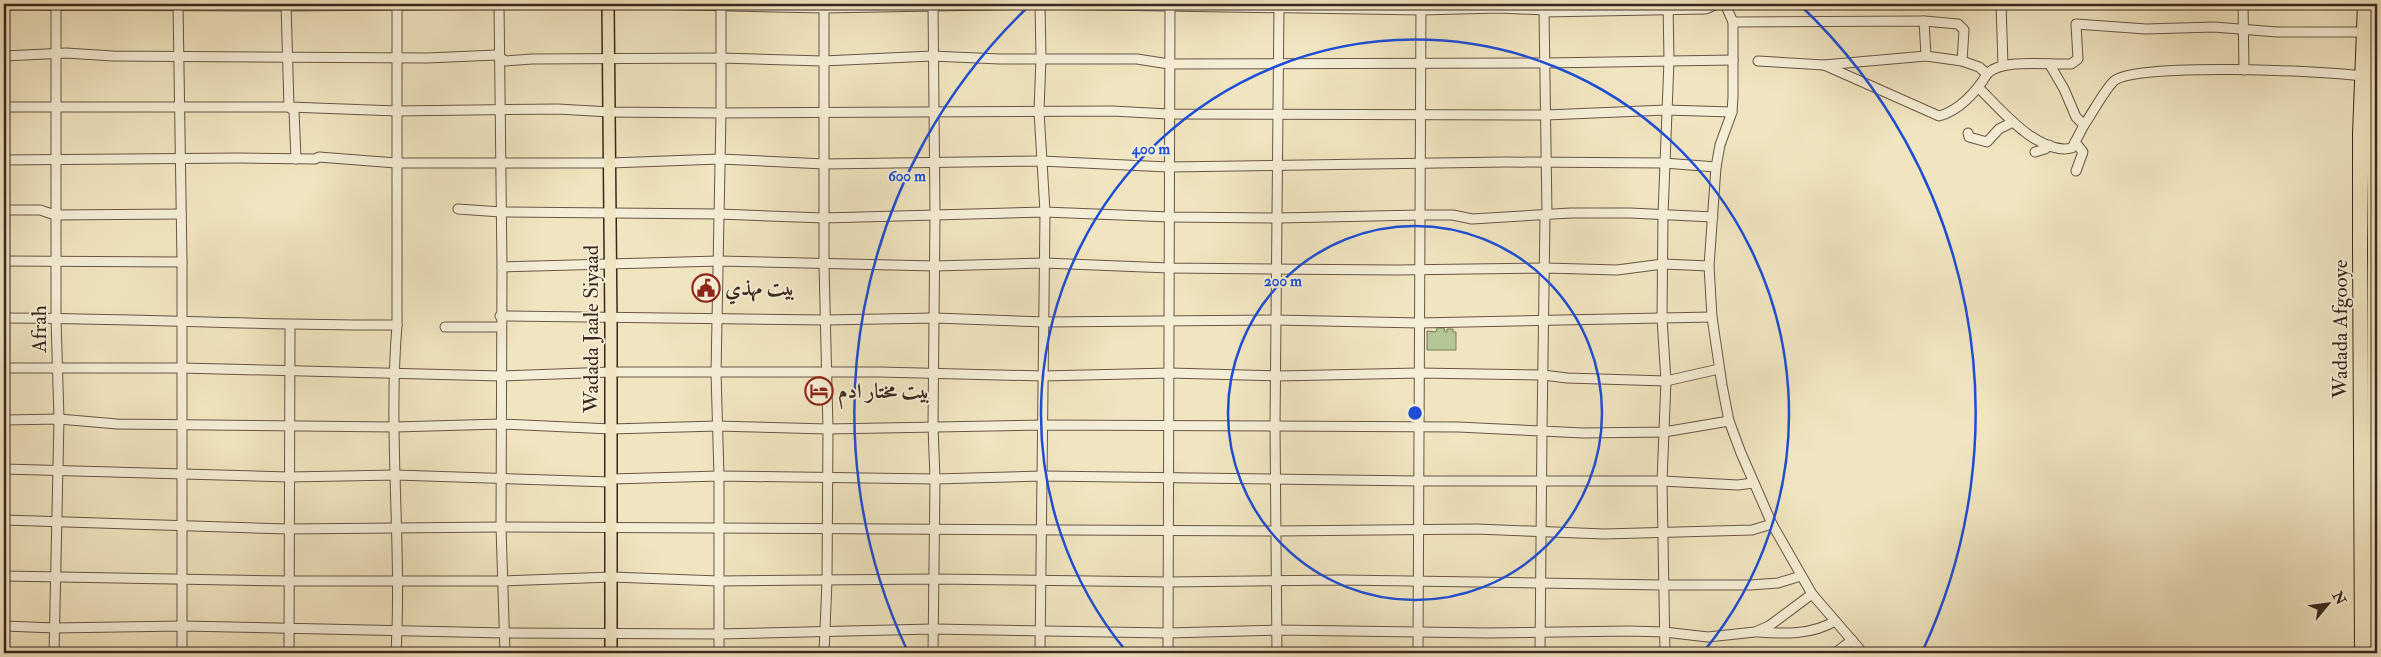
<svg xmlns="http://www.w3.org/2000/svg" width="2381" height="657" font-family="'IM FELL Double Pica',Amiri,serif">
<rect width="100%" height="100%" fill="#f0e5c0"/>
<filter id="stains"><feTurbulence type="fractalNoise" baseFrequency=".004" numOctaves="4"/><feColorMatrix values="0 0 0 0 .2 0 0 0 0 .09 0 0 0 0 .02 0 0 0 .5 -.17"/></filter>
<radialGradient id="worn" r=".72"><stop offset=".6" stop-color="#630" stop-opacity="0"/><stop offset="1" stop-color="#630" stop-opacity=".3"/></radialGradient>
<path fill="#b5c696" stroke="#78765a" d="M1437 328H1444L1445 332H1447V329H1453V332H1456V350H1427V331L1436 332Z"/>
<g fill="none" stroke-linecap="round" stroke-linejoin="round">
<g stroke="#685646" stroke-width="11">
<g id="minor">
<path d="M178 4 182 262V653"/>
<path d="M286 4 289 107 294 111 296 159"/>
<path d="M499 4 502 267 501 527 505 653"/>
<path d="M643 4 824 8 1040 4 1421 10 1499 8 1545 10 1544 12 1706 9 1717 4"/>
<path d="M933 4 935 214 933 426 935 479 933 653"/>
<path d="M1040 4 1041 58 1039 111 1045 212 1040 653"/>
<path d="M1725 4 1733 22V97L1732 112 1720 145 1716 167 1709 266 1712 317 1722 385 1729 421 1741 453 1772 524 1812 594 1863 653"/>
<path d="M2001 4 2003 65"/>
<path d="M2243 4 2244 70"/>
<path d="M4 5 286 6 548 4"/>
<path d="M1544 12 1547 214"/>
<path d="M1924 21 1926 56"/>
<path d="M1733 22 1924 21 1958 24 1964 30 1962 61"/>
<path d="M4 56 66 53 113 56 427 58 496 55 506 61 532 59 720 58 823 61 932 56 1000 59H1137L1169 64 1546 63 1733 60"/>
<path d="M1758 61 1824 65 1926 56 1962 61 1979 67 1987 74C2002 58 2049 65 2071 64L2078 59 2076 24 2146 29 2214 27 2277 32H2363"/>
<path d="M1824 65 1939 116C1959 111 1977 91 1987 74"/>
<path d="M1979 88C2000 109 2039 156 2072 148L2084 125 2076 117 2064 89 2050 65"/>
<path d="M4 107H289L397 111 558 109 610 112 721 113 1112 111 1168 114 1546 115 1666 110 1732 112"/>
<path d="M2084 125C2092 114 2105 89 2114 81 2135 62 2327 71 2362 76"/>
<path d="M1968 133 1969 137 1987 142 1999 129 2013 122"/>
<path d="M2075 142 2083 152 2076 171"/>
<path d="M2035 152 2045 149 2049 145"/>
<path d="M4 160 240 158 315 159 319 157 396 163H610L720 159 824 164 1041 161 1168 167 1505 162 1664 163 1716 167"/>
<path d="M458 209 501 212 719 214 824 218 1045 212 1170 217 1278 218 1420 215H1453L1472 219 1571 213H1630L1713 217"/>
<path d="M4 210H40L55 215 181 214"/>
<path d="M1545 215 1542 431 1583 433 1664 432 1729 421"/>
<path d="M4 261 182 262"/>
<path d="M502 267 719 261 935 266 1044 263 1169 268 1397 270 1546 268 1617 270 1663 264 1709 266"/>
<path d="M500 316 825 320 935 318 1044 322 1276 320 1419 323 1712 317"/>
<path d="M4 318C135 318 266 326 397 325"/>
<path d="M445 327H500"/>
<path d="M4 368H181L501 376 611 372H880L1043 376 1170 373 1277 376 1419 373 1543 375 1567 378 1666 381 1719 369"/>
<path d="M4 420 59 419 117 424 395 427 501 424 611 429 717 426 828 429 1043 425 1458 427 1542 431 1540 653"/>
<path d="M4 469 289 477 396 475 610 482 612 479 719 476 935 479 1042 476 1418 481H1662L1738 485 1753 483"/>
<path d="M4 520 288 529 501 527 1277 531 1476 529 1604 534 1752 530 1772 524"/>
<path d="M4 576 288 581H503L612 577 719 581 933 579 1168 582 1343 580 1662 585H1750L1778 583 1801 576"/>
<path d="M4 626 55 628 182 626 505 633 719 634 933 629 1168 633 1278 630 1488 633 1629 631 1664 632 1708 637 1755 632 1769 626 1812 594"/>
<path d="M1758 632C1784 634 1812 635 1835 621"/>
<path d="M54 653 59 419 56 318V4"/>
<path d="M289 653 290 326"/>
<path d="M396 653C402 544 388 434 397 325V4"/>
<path d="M719 653V476L716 373 721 113V4"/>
<path d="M824 653 827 581 828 429 824 264V4"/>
<path d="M1168 653 1170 4"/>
<path d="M1277 653 1275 426 1279 4"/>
<path d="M1418 653 1421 4"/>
<path d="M1665 653 1662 481 1666 381 1662 319 1663 215 1669 60 1668 4"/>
<path d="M1835 653 1852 640"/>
</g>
</g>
<g stroke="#3a271e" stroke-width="14">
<path id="major" d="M608 4C611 220 612 437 611 653"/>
</g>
<g stroke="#3a271e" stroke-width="16">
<g id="highway">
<path d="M2372 12 2375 251 2373 653"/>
<path d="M2362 653 2360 243V134L2365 4"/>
</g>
</g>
<use href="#minor" stroke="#f5eed6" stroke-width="9"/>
<use href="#major" stroke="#f0e5c0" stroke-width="11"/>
<use href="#highway" stroke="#f0e5c0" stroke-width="14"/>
</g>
<g fill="none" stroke="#1d4ed8" stroke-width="2.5">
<circle cx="1415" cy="413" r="187"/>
<path d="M1126 651A374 374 0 1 1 1704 651"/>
<path d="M907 650A561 561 0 0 1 1029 6M1801 6A561 561 0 0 1 1923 650"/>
</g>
<defs>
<g id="civic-ring" transform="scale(1.4375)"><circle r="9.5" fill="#f5eed6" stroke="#8f2418" stroke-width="1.5"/><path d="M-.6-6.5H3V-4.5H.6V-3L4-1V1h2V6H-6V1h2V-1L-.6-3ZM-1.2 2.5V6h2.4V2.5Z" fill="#8f2418"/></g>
<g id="hotel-ring" transform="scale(1.4375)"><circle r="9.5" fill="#f5eed6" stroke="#8f2418" stroke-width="1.5"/><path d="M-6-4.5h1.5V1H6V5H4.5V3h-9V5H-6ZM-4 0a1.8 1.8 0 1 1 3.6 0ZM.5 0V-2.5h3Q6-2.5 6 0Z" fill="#8f2418"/></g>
</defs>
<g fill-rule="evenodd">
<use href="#civic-ring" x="706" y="288"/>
<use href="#hotel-ring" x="819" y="391"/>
</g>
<g text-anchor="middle" stroke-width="4" stroke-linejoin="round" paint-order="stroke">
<g font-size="21" font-weight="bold" fill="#3a271e" stroke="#f5eed6" text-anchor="start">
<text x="725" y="295">بيت مهذي</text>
<text x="838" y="398">بيت مختار ادم</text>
</g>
<g font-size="21" fill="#3a271e" stroke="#f5eed6">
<text transform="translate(39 329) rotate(-90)" y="7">Afrah</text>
<text transform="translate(591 329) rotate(-90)" y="7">Wadada Jaale Siyaad</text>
<text transform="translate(2340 329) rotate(-90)" y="7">Wadada Afgooye</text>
</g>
</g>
<circle cx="1415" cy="413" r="8" fill="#1d4ed8" stroke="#f5eed6" stroke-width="2.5"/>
<g font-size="15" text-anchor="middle" font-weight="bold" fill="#1d4ed8" stroke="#f5eed6" stroke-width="4" stroke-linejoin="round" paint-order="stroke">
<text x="1151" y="154">400 m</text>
<text x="907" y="181">600 m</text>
<text x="1283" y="286">200 m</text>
</g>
<rect width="2381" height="657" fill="none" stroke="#f0e5c0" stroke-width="20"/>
<rect x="5" y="5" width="2371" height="647" fill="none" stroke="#3a271e" stroke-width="2.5"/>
<rect x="10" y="10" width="2361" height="637" fill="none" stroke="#3a271e"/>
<g transform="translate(2328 604) rotate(61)" stroke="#f5eed6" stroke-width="4" paint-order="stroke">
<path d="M0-4L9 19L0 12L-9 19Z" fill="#3a271e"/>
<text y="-8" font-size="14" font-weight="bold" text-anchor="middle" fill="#3a271e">N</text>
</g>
<rect width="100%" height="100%" filter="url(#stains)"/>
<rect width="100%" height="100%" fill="url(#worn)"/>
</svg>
